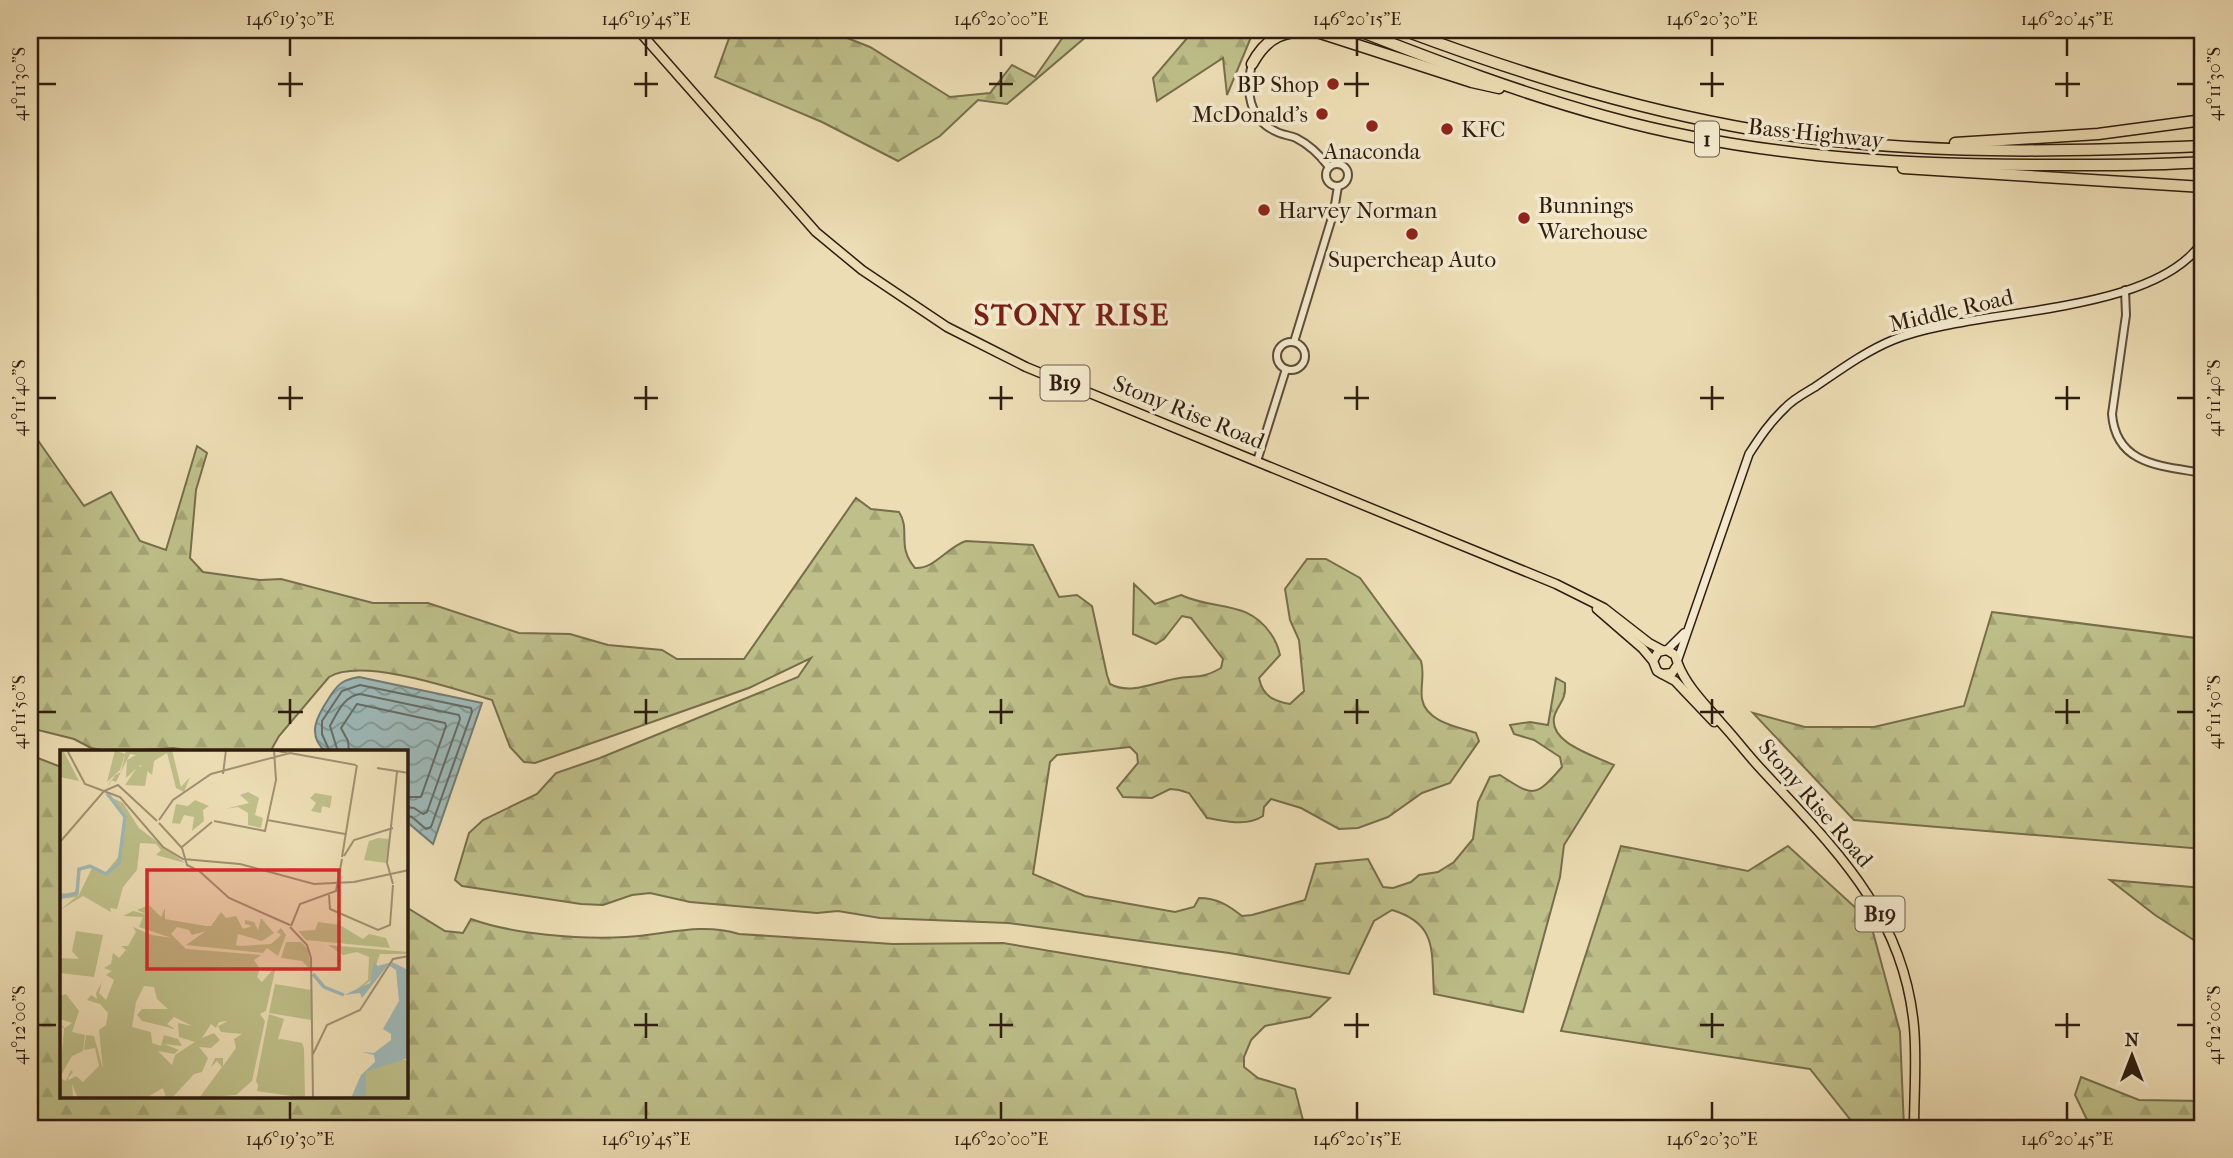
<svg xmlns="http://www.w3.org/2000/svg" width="2233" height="1158" font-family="'IM FELL French Canon',serif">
<defs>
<pattern id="forest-firs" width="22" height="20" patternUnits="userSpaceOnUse" patternTransform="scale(1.75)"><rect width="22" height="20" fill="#bebf89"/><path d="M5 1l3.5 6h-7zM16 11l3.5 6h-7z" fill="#a4a475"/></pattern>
<pattern id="water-waves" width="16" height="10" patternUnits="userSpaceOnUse" patternTransform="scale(1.75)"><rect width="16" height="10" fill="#9eb9b8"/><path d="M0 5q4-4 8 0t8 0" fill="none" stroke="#819694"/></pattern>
</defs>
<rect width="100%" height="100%" fill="#edddb4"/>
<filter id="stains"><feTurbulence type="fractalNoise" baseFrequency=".00286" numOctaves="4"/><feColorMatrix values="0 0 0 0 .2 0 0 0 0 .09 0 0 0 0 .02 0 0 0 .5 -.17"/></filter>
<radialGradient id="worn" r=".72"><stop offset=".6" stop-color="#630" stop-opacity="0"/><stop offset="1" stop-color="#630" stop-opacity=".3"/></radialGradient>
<g fill="url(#forest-firs)" stroke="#766e4c" stroke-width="2">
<path d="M732 30H827L870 47 950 97 990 93 1012 65 1035 77 1068 30H1094L1007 104 978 100 940 136 898 161 822 122 715 77Z"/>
<path d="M1194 30H1254L1227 95 1223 58 1157 101 1153 78Z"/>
<path d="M30 429 84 506 111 492 140 541 166 550 197 446 207 453 196 490 190 558 203 572 260 580 281 579 373 603H428L519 633 570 634 608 645 662 650 677 659H744L856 498 871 509 899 512C911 530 896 546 915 568 935 569 947 547 966 541L1033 545 1059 597 1077 595 1092 606 1107 675 1110 684C1130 695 1153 683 1174 679 1196 674 1198 681 1221 668L1223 659 1191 618 1182 616 1164 639 1156 644 1133 634 1134 584 1155 604 1181 595C1215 611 1247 599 1271 634 1276 641 1278 646 1280 655L1259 678C1263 697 1274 701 1290 704L1304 691 1299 640 1290 620 1285 589 1307 559H1326L1360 578 1421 661C1425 674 1420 686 1422 699 1426 722 1458 727 1476 733L1479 741 1450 783 1422 793 1388 817 1358 828 1339 829 1301 808 1271 799 1264 807 1263 816C1246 827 1226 821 1207 818L1189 793 1179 790 1170 789 1152 798 1123 797 1117 788 1138 763 1137 754 1130 747 1057 755 1050 762 1033 874 1085 896 1175 912 1194 907 1199 898C1217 898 1228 905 1242 916L1252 915 1305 900 1316 864 1368 859 1383 887 1393 888 1411 882 1419 875 1438 872 1454 862 1473 839 1478 802 1490 777 1500 775C1534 797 1535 798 1562 767L1560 757 1534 740 1514 734 1510 725 1530 722 1548 725 1556 678 1565 683C1566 700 1561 700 1555 714 1545 742 1595 756 1614 765L1564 845 1560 877 1523 1012 1434 994C1431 953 1439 924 1392 910L1374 921 1349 974 1229 953 1008 923 880 918 838 911 817 913 690 902 650 893 632 895 603 905 581 904 462 886 455 880 469 833 483 820 537 794 556 773 600 758 798 677 811 658 749 688 535 763 524 762 510 747 492 700C455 689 362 657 329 677L279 736 270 752H199L173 748 112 752 91 748 74 739 30 728Z"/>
<path d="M1992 612 2203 639V849L1854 820 1753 713 1805 727H1874L1964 706Z"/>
<path d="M30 755 61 767V1097H406V907L445 931 463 933 471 919C512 934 581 940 626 937 665 935 700 922 739 934L893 944 1003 943 1330 998 1310 1017 1265 1026 1251 1040 1244 1057V1067L1258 1078 1295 1089 1305 1128H30Z"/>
<path d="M1621 846 1748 871 1788 846 1870 921 1900 1032 1904 1128H1857L1810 1069 1561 1031Z"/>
<path d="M2110 880 2203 888V946L2155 915Z"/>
<path d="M2081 1077 2139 1100 2203 1101V1128H2091L2075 1095Z"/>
</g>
<path fill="url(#water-waves)" stroke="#727b74" stroke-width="2" d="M359 677 482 703 433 844 406 821V752H326C306 735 317 716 329 698 333 692 336 686 343 682 348 679 354 678 359 677Z"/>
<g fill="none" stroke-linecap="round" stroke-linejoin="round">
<g stroke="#666b64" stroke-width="2">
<path d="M330 752 322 734V721L342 691 360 685 471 708 472 712 431 827 426 829 412 817 406 816"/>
<path d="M338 752 330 726C337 713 344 696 360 694L459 715 460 719 427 812 423 814 414 808 406 807"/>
<path d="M349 752 348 741 341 728 357 704 445 723 446 726 421 797H406"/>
</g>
<g stroke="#5e4d38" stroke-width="10">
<g id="tertiary">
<path d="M1252 64C1245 90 1249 119 1275 131 1282 135 1289 135 1296 138 1310 145 1320 155 1329 167"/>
<circle cx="1337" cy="175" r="11"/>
<path d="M2125 290 2126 315 2112 414C2116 466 2163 466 2203 473"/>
<circle cx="1291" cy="356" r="14"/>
<path d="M1294 342 1334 211 1338 186"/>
<path d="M1257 461 1286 369"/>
</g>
</g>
<g stroke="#2f1d0f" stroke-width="10">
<g id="secondary">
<path d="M1667 650 1684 633"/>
<path d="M1678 659 1749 454C1760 437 1770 422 1785 408 1793 399 1805 393 1815 387 1840 370 1866 351 1893 340 1973 307 2153 317 2203 241"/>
</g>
</g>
<g stroke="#2f1d0f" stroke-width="11">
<g id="primary">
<path d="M638 30 816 232 862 270 947 327 1026 367 1556 584 1604 608 1649 643 1662 650"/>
<path d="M1597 609 1642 648 1653 661 1657 671 1662 674 1672 673 1678 664 1675 655 1667 650 1658 652 1653 661"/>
<path d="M1678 664C1687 687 1706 705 1722 724 1735 738 1747 754 1760 768 1833 847 1904 913 1914 1027 1917 1060 1914 1095 1914 1128"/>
<path d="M1662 674 1675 681 1714 722"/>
</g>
</g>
<g stroke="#2f1d0f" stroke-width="13">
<g id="motorway">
<path d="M1357 30C1439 62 1523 94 1608 117 1746 155 1890 165 2033 165 2090 165 2147 166 2203 162"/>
<path d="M1403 30C1526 76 1650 114 1780 134 1921 155 2062 152 2203 146"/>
<path d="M1252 64C1267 36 1285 29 1317 32L1472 82 1499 88"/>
<path d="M1955 143 2098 134 2203 120"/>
<path d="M1903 168 2203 187"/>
</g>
</g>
<use href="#tertiary" stroke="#f3e9ce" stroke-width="6"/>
<use href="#secondary" stroke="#f3e9ce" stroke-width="7"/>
<use href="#primary" stroke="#edddb4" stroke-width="8"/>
<use href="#motorway" stroke="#edddb4" stroke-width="10"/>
</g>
<path fill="none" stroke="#2f1d0f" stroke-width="2.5" d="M290 38V56M646 38V56M1001 38V56M1357 38V56M1712 38V56M2067 38V56M290 72V97M646 72V97M1001 72V97M1357 72V97M1712 72V97M2067 72V97M38 84H56M278 84H303M634 84H658M989 84H1013M1344 84H1369M1700 84H1724M2055 84H2080M2177 84H2194M290 386V410M646 386V410M1001 386V410M1357 386V410M1712 386V410M2067 386V410M38 398H56M278 398H303M634 398H658M989 398H1013M1344 398H1369M1700 398H1724M2055 398H2080M2177 398H2194M290 699V724M646 699V724M1001 699V724M1357 699V724M1712 699V724M2067 699V724M38 712H56M278 712H303M634 712H658M989 712H1013M1344 712H1369M1700 712H1724M2055 712H2080M2177 712H2194M646 1013V1038M1001 1013V1038M1357 1013V1038M1712 1013V1038M2067 1013V1038M38 1025H56M634 1025H658M989 1025H1013M1344 1025H1369M1700 1025H1724M2055 1025H2080M2177 1025H2194M290 1102V1120M646 1102V1120M1001 1102V1120M1357 1102V1120M1712 1102V1120M2067 1102V1120"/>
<g fill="#8f2418" stroke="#f3e9ce" stroke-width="2.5">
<circle cx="1333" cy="84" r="7"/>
<circle cx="1322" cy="114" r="7"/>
<circle cx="1372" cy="126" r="7"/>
<circle cx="1447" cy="129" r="7"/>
<circle cx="1264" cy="210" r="7"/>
<circle cx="1524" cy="218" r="7"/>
<circle cx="1412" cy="234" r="7"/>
</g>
<g text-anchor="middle" stroke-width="7" stroke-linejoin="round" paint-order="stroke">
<g fill="#f3e9ce" stroke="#6a5a48" stroke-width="2">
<rect x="1695" y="121.5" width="24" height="35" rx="5"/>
<rect x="1040.5" y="365.5" width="49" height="35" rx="5"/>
<rect x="1855.5" y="896.5" width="49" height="35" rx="5"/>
</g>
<g font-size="21" font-weight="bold" fill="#2f1d0f">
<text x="1707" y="146">1</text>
<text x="1065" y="390">B19</text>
<text x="1880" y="921">B19</text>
</g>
<g font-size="23" fill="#2f1d0f" stroke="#f3e9ce" text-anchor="start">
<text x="1319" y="92" text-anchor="end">BP Shop</text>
<text x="1308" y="122" text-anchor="end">McDonald's</text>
<text x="1461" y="137">KFC</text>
<text x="1372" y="159" text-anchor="middle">Anaconda</text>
<text x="1538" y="213">Bunnings<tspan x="1538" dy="26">Warehouse</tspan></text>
<text x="1278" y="218">Harvey Norman</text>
<text x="1412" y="267" text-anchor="middle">Supercheap Auto</text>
</g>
<g font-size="23" fill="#2f1d0f" stroke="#f3e9ce">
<text transform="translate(1816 133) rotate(6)" y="8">Bass Highway</text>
<text transform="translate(1951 310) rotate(-13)" y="8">Middle Road</text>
<text transform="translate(1189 412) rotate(22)" y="8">Stony Rise Road</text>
<text transform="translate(1816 803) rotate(49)" y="8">Stony Rise Road</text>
</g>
<g font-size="30" font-weight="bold" letter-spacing="2" fill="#7a1f14" stroke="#f3e9ce">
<text x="1072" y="325">STONY RISE</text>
</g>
</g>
<g transform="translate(60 750)">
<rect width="348" height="348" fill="#edddb4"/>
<path d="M0 0H3L19 31 0 27ZM255 43 272 46 270 58 262 56 261 63 251 61 256 53 250 48ZM318 88 330 89 326 113 304 110 309 91ZM340 310H348V348H295L307 346 306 322Z" fill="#bebf89"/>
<path d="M55 0 65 4 60 20 47 32ZM66 0H112L121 37 130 27 124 42 116 38 107 3 94 11 92 25 80 15 66 28 67 10 76 5 70 4 56 32 51 30 47 38 55 25 61 22ZM188 42 199 48 195 65 203 68 201 78 188 75V63L178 57 165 59 189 53 180 45ZM46 45 63 53 79 78 125 113 96 105 101 100 96 94 80 93 77 120 63 137 57 159 50 158 51 162 23 146 0 160 16 147 0 149V143L14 144 18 134V147L32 118 19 120 30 115 45 123 60 105 64 66ZM135 50 149 56 143 60 144 71 132 81 134 67 124 65 120 74 112 73 116 54 128 56ZM89 155 101 167 105 158V169L146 176H151L161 162 166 168 176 166 183 179 192 176 185 174V170L194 172 198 180 201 168 214 183 202 191 178 184 176 195 180 196 211 194 221 185 217 182 221 178 226 185 218 206 207 198 203 203 126 195 146 181 132 185 129 180 117 177 111 184 126 199 201 205 194 210 200 219 197 227 202 232 216 216 206 261 200 264 205 271 192 331 176 345 139 348 162 317 157 311 151 317 155 308H163V316L176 298 174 289 182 284 161 282 158 276 168 271 159 272 156 278 151 274 142 288 154 283 160 290 151 298 139 297 148 308 142 322 134 324 112 348H106L103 338 86 348H18L12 334 13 348H0V328L6 331 11 320 13 322 8 328 9 330 16 326 23 332 39 316 35 298 24 300 26 285 34 286 43 319 39 280 46 275 48 263 40 254 27 250 31 245 37 249 36 243 42 232 39 243 46 250 54 230 46 225 52 221 44 218 51 214 53 203 59 208 66 200 61 196H68L76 182 73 177 92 185 112 188 79 177 83 167 63 166 73 161 88 165 77 160ZM84 236 94 237 97 249 108 259H82L77 265 82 271 115 279 107 274 114 267 132 276 118 273 119 287 135 292 115 305 112 315 98 301 114 304 119 300 104 294 122 296 118 289 104 285 101 296 92 293 91 282 72 277 76 252ZM258 172 280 175 303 189 309 184 326 188 330 198 246 190 238 181 255 180ZM16 181 43 185 34 227 0 223V208L19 209 12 201ZM226 192H241L248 199 251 220 242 211 221 208ZM268 195 348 202V204H320L310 231 300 239H297L308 230 309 207 297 202 283 205ZM6 244 19 261 12 282 25 285 23 301 12 306 0 327 4 279 0 274 5 278 12 273 0 269V246ZM209 264 224 269 202 343 196 331ZM335 309 348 312 324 315 313 322 311 329 307 325 315 348H294L305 346 306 322Z" fill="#bebf89" fill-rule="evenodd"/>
<path d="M215 234 251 240V270L209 263Z" fill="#bebf89"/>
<path d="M78 16 88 18 85 36 65 35ZM221 289 242 293 244 298 245 348 197 341 209 291Z" fill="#bebf89"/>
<path d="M314 212 318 216 332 212 348 220V308L306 322V346L291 348 301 325 315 312 314 305 302 302 314 303 331 290V284L323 279 339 251 336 220 328 215 302 248 300 243 284 245 310 233Z" fill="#9eb9b8"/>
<path fill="none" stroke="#9eb9b8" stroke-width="3.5" d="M0 147 17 143 19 119 30 116 46 124 59 113 65 67 47 43M253 224 264 237 284 245"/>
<path fill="none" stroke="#a19072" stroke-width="2" d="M7 0 25 34 60 47 103 97 123 109 180 114 254 134 294 132 349 120M317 18 349 23M163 24 166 0M99 70 113 50 151 24 230 3 296 15M207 70 285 84M154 71 205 81 216 30 214 0 227 3M99 73 122 98 127 115 135 119M0 92 44 41 58 35 97 71M122 97 152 72M284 106 294 90 333 78M282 107 297 15M137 119 169 148 230 175M333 134 327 113 337 22M269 145 270 159 318 180 330 175 333 135M231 176 240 154 276 141 282 109M230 177 247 195 251 208 253 348M253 304 267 275 300 260 333 209 349 206"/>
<path fill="#d62828" fill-opacity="0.15" stroke="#d62828" stroke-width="3.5" d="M87 120H279V219H87Z"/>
<rect width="348" height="348" fill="none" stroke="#2f1d0f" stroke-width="3.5"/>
</g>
<rect width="2233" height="1158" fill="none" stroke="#edddb4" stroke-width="77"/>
<g transform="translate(2132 1056)" stroke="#f3e9ce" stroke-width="5" paint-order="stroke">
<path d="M0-5L12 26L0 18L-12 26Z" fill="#2f1d0f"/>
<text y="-10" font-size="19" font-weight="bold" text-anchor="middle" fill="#2f1d0f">N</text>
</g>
<rect x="38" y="38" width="2156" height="1082" fill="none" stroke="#2f1d0f" stroke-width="2.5"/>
<g font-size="18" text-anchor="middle" fill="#2f1d0f">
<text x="290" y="25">146°19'30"E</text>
<text x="646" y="25">146°19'45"E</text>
<text x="1001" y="25">146°20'00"E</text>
<text x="1357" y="25">146°20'15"E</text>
<text x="1712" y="25">146°20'30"E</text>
<text x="2067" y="25">146°20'45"E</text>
<text transform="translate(19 84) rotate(-90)" y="6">41°11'30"S</text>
<text transform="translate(2214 84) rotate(-90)" y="6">41°11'30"S</text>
<text transform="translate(19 398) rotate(-90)" y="6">41°11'40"S</text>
<text transform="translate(2214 398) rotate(-90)" y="6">41°11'40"S</text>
<text transform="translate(19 712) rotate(-90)" y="6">41°11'50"S</text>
<text transform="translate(2214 712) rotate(-90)" y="6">41°11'50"S</text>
<text transform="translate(19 1025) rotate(-90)" y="6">41°12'00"S</text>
<text transform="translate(2214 1025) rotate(-90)" y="6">41°12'00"S</text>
<text x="290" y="1145">146°19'30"E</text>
<text x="646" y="1145">146°19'45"E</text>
<text x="1001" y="1145">146°20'00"E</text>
<text x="1357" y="1145">146°20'15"E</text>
<text x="1712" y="1145">146°20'30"E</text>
<text x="2067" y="1145">146°20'45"E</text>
</g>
<rect width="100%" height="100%" filter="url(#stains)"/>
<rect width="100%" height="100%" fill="url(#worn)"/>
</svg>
